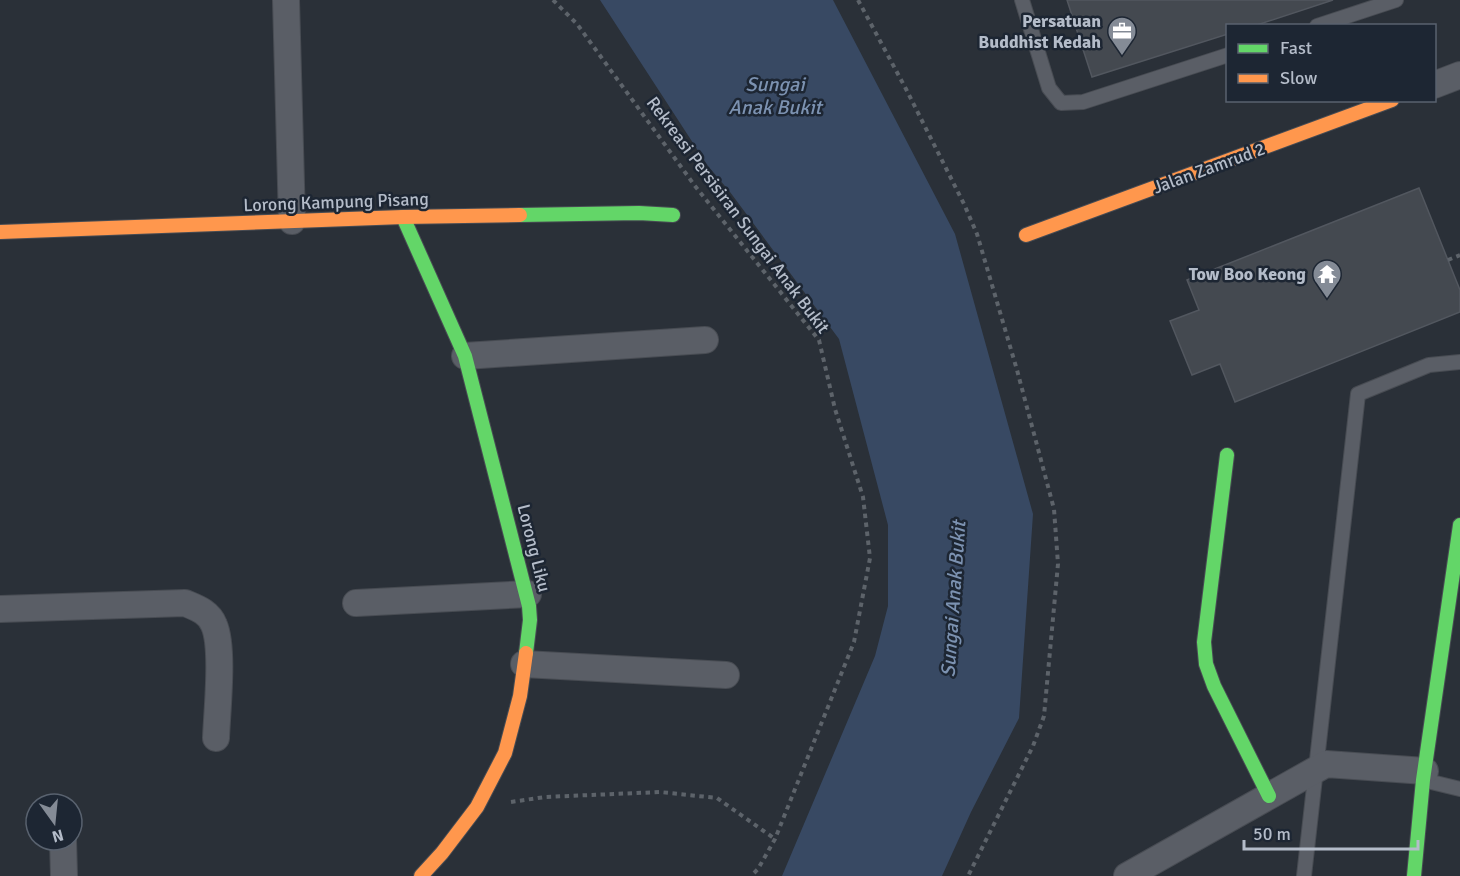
<svg xmlns="http://www.w3.org/2000/svg" width="1460" height="876" font-family="Signika,sans-serif">
<rect width="100%" height="100%" fill="#2a3038"/>
<path fill="#384963" d="M600 0H833L955 234 1033 514 1019 718 971 812 942 876H782L875 656 888 606V525L839 339 730 192 708 166Z"/>
<g fill="#444950" stroke="#52575f" stroke-width="1.5">
<path d="M1067 0H1333L1254 26H1228V34L1092 77Z"/>
<path d="M1419 188 1460 290V312L1235 402 1220 364 1192 375 1170 321 1199 310 1187 280Z"/>
</g>
<g fill="none" stroke-linecap="round" stroke-linejoin="round">
<g stroke="#484c53" stroke-width="16">
<g id="lane">
<path d="M1022 0 1049 88 1061 103 1083 102 1228 55"/>
<path d="M1317 26 1396 0"/>
<path d="M1423 780 1460 789"/>
<path d="M1304 876 1358 394 1429 365 1460 362"/>
</g>
</g>
<g stroke="#484c53" stroke-width="28">
<g id="street">
<path d="M286 0 292 221"/>
<path d="M1434 85 1460 75"/>
<path d="M465 356 705 340"/>
<path d="M356 603 528 594"/>
<path d="M0 609 185 603C197 608 209 612 214 625 224 648 217 711 216 738"/>
<path d="M524 664 726 675"/>
<path d="M63 840 64 876"/>
<path d="M1127 876 1326 764 1425 771"/>
</g>
</g>
<g stroke="#484c53" stroke-width="16">
<g id="fast">
<path d="M520 215 639 213 673 215"/>
<path d="M403 217 465 356 529 606 530 620 526 653"/>
<path d="M1227 455 1204 642 1206 664 1214 686 1269 796"/>
<path d="M1414 876 1423 780 1460 525"/>
</g>
</g>
<g stroke="#484c53" stroke-width="16">
<g id="slow">
<path d="M0 232 403 217 520 215"/>
<path d="M1026 235 1392 100"/>
<path d="M421 876 442 853 477 807 505 753 520 696 526 653"/>
</g>
</g>
<g stroke="#5d636a" stroke-width="4" stroke-dasharray="4.5 4.5" stroke-linecap="butt">
<path d="M553 0 577 24 695 186 819 340 835 409 863 497 870 558 854 642 775 839 758 869 751 876"/>
<path d="M858 0 906 89 964 204 977 234 1017 370 1054 509 1058 564 1044 716 1033 746 968 876"/>
<path d="M1448 260 1460 255"/>
<path d="M511 802 545 797 660 792 717 798 775 839"/>
</g>
<use href="#lane" stroke="#5a5e66" stroke-width="14"/>
<use href="#street" stroke="#5a5e66" stroke-width="26"/>
<use href="#fast" stroke="#63d668" stroke-width="14"/>
<use href="#slow" stroke="#ff974d" stroke-width="14"/>
</g>
<defs>
<g id="office-pin" transform="scale(1.5)"><path d="M0 17L-7.5 6A9.5 9.5 0 1 1 7.5 6Z" fill="#848b96" stroke="#1d2633"/><path d="M-6-3h4V-5.5h4V-3h4V5H-6ZM-1-4.5V-3h2v-1.5ZM-6 0V1H6V0Z" fill="#fff"/></g>
<g id="temple-pin" transform="scale(1.5)"><path d="M0 17L-7.5 6A9.5 9.5 0 1 1 7.5 6Z" fill="#848b96" stroke="#1d2633"/><path d="M0-6L5-2H3V0L6.5 2.5H4V6H1.5V3h-3V6H-4V2.5H-6.5L-3 0V-2H-5Z" fill="#fff"/></g>
</defs>
<g fill-rule="evenodd">
<use href="#office-pin" x="1122" y="31"/>
<use href="#temple-pin" x="1327" y="274"/>
</g>
<g text-anchor="middle" stroke-width="5" stroke-linejoin="round" paint-order="stroke">
<g font-size="18" font-weight="bold" fill="#b4bcc9" stroke="#1d2633" text-anchor="end">
<text x="1101" y="27">Persatuan<tspan x="1101" dy="21">Buddhist Kedah</tspan></text>
<text x="1306" y="280">Tow Boo Keong</text>
</g>
<g font-size="18" fill="#b4bcc9" stroke="#1d2633">
<text transform="translate(1209 168) rotate(-20)" y="6">Jalan Zamrud 2</text>
<text transform="translate(336 202) rotate(-2)" y="6">Lorong Kampung Pisang</text>
<text transform="translate(738 215) rotate(53)" y="6">Rekreasi Persisiran Sungai Anak Bukit</text>
<text transform="translate(534 548) rotate(76)" y="6">Lorong Liku</text>
</g>
<g font-size="20" font-style="italic" fill="#7c92b1" stroke="#1d2633">
<text x="775" y="91">Sungai<tspan x="775" dy="23">Anak Bukit</tspan></text>
<text transform="translate(953 599) rotate(-86)" y="7">Sungai Anak Bukit</text>
</g>
</g>
<rect x="1226" y="24" width="210" height="78" fill="#1d2633" stroke="#59626f" stroke-width="1.5"/>
<rect x="1238" y="44" width="30" height="9" fill="#63d668" stroke="#59626f" stroke-width="1.5"/>
<text x="1280" y="54" font-size="18" fill="#b4bcc9">Fast</text>
<rect x="1238" y="74" width="30" height="9" fill="#ff974d" stroke="#59626f" stroke-width="1.5"/>
<text x="1280" y="84" font-size="18" fill="#b4bcc9">Slow</text>
<g transform="translate(54 822) rotate(165)"><circle r="28" fill="#1d2633" stroke="#59626f" stroke-width="1.5"/>
<path d="M0-4.5L10 22L0 15L-10 22Z" fill="#848b96"/>
<text y="-9" font-size="16" font-weight="bold" text-anchor="middle" fill="#b4bcc9">N</text>
</g>
<path d="M1244 840v9h174v-9" fill="none" stroke="#b4bcc9" stroke-width="3"/>
<text x="1253" y="840" font-size="18" fill="#b4bcc9" stroke="#1d2633" stroke-width="4.5" paint-order="stroke">50 m</text>
</svg>
